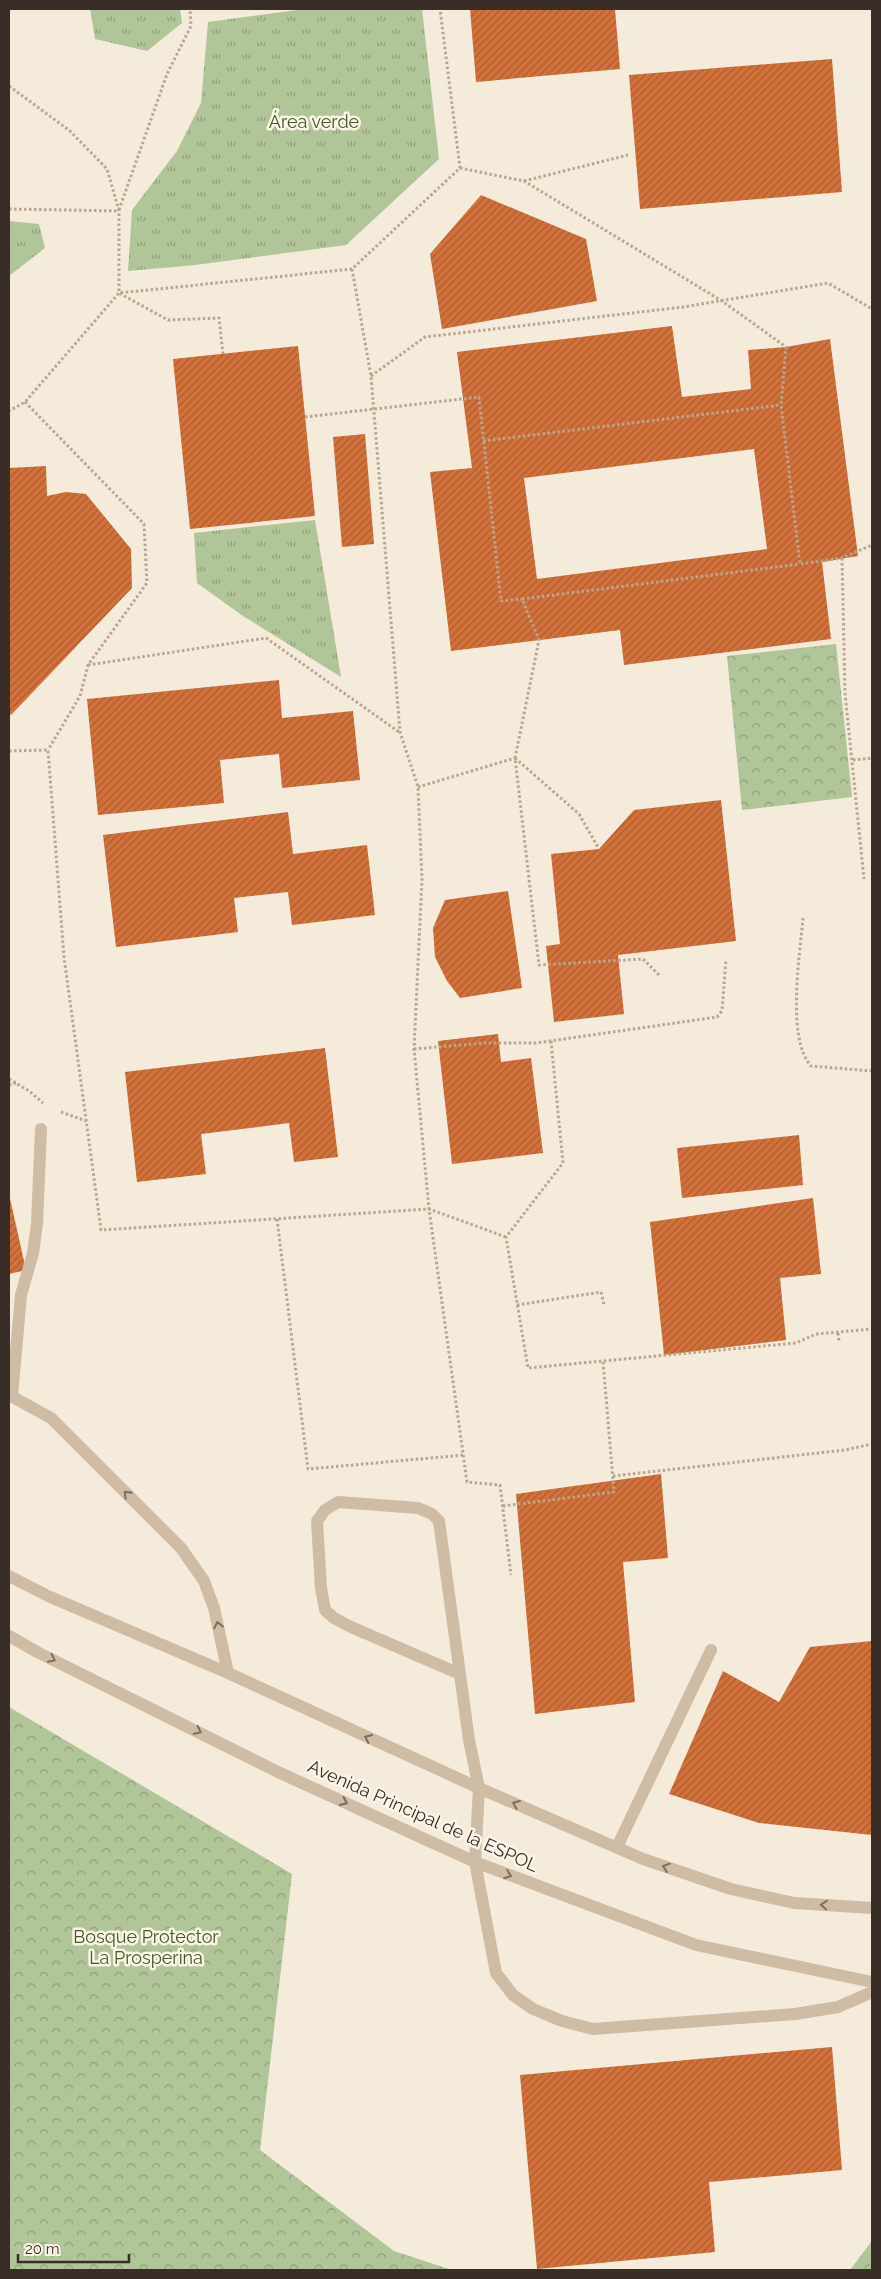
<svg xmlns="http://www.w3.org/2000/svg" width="881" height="2279" font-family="Raleway,sans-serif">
<defs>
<pattern id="grass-tufts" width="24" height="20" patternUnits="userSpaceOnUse" patternTransform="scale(1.25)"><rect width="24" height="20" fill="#b0c598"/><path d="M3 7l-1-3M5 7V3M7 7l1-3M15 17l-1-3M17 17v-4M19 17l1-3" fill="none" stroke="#90a07c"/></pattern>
<pattern id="forest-crowns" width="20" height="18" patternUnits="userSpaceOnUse" patternTransform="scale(1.25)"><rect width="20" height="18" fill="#b0c598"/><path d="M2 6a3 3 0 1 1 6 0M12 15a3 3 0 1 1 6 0" fill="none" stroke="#90a07c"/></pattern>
<pattern id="building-hatch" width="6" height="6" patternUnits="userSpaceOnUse" patternTransform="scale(1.25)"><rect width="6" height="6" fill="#d2713a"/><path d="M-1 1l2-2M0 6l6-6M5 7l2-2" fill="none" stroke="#ab5d31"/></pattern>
</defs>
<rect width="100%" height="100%" fill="#f4ebda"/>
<g fill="url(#grass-tufts)">
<path d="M90 9H180L182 23 147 51 95 39Z"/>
<path d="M305 9H422L439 159 346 245 195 265 128 271 132 210 177 151 201 103 208 22Z"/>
<path d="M9 221 39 224 45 248 9 276Z"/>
<path d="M315 520 341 677 243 616 197 583 194 533Z"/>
</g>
<g fill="url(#forest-crowns)">
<path d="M836 644 852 797 742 810 727 656Z"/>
<path d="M9 1707 292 1874 260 2150 394 2251 452 2270H9Z"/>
<path d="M872 2241V2270H850Z"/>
</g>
<g fill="url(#building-hatch)" fill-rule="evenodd">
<path d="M470 9H615L620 69 476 82Z"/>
<path d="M832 59 842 192 640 209 629 75Z"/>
<path d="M481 195 586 239 597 301 442 329 430 254Z"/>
<path d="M672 326 682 397 751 389 748 350 786 347 830 339 858 556 822 562 831 639 624 665 620 630 451 651 430 472 472 468 457 352ZM754 449 767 549 537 579 524 478Z"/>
<path d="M298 346 315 516 190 529 173 359Z"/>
<path d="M365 434 374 544 342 547 333 437Z"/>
<path d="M46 466 47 496 66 492 86 494 131 549 132 588 11 715 9 713V468Z"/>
<path d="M279 680 282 718 353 711 360 780 282 788 279 754 220 760 224 803 98 815 87 699Z"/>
<path d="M721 800 736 941 618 955 624 1014 554 1022 546 946 560 944 551 854 599 849 634 810Z"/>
<path d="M288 812 293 854 367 845 375 915 292 925 288 892 234 898 238 932 116 947 103 835Z"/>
<path d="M508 891 522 988 460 998 447 981 435 957 433 928 445 900Z"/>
<path d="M498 1034 501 1062 531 1058 543 1153 452 1164 438 1041Z"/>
<path d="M325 1048 338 1157 294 1162 289 1123 201 1134 206 1174 137 1182 125 1072Z"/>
<path d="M799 1135 803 1185 682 1198 677 1148Z"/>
<path d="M9 1194 26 1270 9 1274Z"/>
<path d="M813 1198 821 1274 780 1278 786 1340 664 1355 650 1222Z"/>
<path d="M661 1474 668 1558 623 1562 635 1702 535 1714 516 1494Z"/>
<path d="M872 1641V1835L759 1823 669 1794 723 1671 779 1702 810 1647Z"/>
<path d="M832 2047 842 2170 709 2182 715 2252 537 2269 520 2075Z"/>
</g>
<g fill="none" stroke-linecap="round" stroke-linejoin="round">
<g stroke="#baa68e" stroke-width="3" stroke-dasharray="2.5 2.5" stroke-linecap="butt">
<path d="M9 86 70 131 107 169 119 211V293L25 402 9 411"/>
<path d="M460 168 524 181 722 301 786 347 781 405 800 564 842 558 872 545"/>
<path d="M524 181 628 155"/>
<path d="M9 209 119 211"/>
<path d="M119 210 167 74 191 26 190 9"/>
<path d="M352 269 371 376 400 732 418 787 422 880 414 1049 429 1209 467 1482 500 1485 511 1575"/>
<path d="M223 354 219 318 168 320 119 293 352 269 460 168 440 9"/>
<path d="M371 376 425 337 683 307 828 283 872 309"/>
<path d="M25 402 144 524 147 583 88 665 80 696 48 750"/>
<path d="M305 417 479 397 501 601 522 599"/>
<path d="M483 441 781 405"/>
<path d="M842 558 845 693 864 879"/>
<path d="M88 665 266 638 399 732"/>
<path d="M9 751 48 750 64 957 101 1230 429 1209 506 1237"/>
<path d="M515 758 579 814 599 849"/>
<path d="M853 760 872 758"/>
<path d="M418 787 515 758"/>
<path d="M803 918C800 955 786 1038 811 1066L872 1071"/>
<path d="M659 975 643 959 539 965 515 758 539 640 522 599 800 564"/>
<path d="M551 1041 563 1163 506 1237 528 1368 796 1343 816 1334 872 1329"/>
<path d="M414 1049 484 1043H536L717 1017 722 1011 726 959"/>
<path d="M9 1079 29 1091 43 1103"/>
<path d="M9 1085 16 1083"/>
<path d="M61 1112 86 1121"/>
<path d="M277 1219 308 1469 464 1455"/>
<path d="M517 1305 601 1292 604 1305"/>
<path d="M838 1333 839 1341"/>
<path d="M613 1476 845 1450 872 1444"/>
<path d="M503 1506 614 1492 603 1361"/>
</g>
<g stroke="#cebca4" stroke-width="12">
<path d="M9 1395 51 1418 181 1548 204 1581 214 1608 228 1673"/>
<path d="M12 1396 21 1295 33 1253 37 1224 41 1129"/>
<path d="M460 1674 351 1627 334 1618 325 1610 321 1588 317 1521 325 1510 338 1502 418 1508 432 1514 439 1521 469 1740 479 1788 475 1862 496 1973 513 1995 533 2009 562 2021 593 2029 795 2014 838 2007 872 1992"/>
<path d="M617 1847 711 1650"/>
</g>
<g stroke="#cebca4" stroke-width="12">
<path d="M9 1576 48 1596 228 1673 479 1788 643 1859 731 1889 794 1903 872 1908"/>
<path d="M9 1636 39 1653 278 1772 475 1862 696 1945 872 1982"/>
</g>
</g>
<defs><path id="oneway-chevron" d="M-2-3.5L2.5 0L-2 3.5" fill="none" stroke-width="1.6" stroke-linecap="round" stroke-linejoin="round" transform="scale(1.25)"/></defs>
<g stroke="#7c6e5f">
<use href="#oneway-chevron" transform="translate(127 1494) rotate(-135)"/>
<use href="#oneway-chevron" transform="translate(218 1625) rotate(-102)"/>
<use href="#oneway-chevron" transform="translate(52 1659) rotate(26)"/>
<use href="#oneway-chevron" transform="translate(198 1731) rotate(26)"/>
<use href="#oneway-chevron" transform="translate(368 1738) rotate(-155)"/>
<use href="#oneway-chevron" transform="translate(344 1802) rotate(25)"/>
<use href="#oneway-chevron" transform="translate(516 1804) rotate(-157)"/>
<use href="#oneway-chevron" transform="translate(666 1867) rotate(-161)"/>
<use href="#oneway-chevron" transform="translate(508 1875) rotate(20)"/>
<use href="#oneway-chevron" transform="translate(824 1905) rotate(-176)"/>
</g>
<g text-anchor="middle" stroke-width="5" stroke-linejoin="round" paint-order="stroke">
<g font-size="18" fill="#415928" stroke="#fbf4e7">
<text x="314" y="128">Área verde</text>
<text x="146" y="1943">Bosque Protector<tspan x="146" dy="21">La Prosperina</tspan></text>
</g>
<g font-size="18" fill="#382e27" stroke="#fbf4e7">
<text transform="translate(423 1816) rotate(24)" y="6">Avenida Principal de la ESPOL</text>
</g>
</g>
<rect width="881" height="2279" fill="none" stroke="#382e27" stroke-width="20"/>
<path d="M18 2254v8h111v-8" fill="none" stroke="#382e27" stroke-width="2.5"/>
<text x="25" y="2254" font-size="15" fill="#382e27" stroke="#fbf4e7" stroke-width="4" paint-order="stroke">20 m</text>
</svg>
